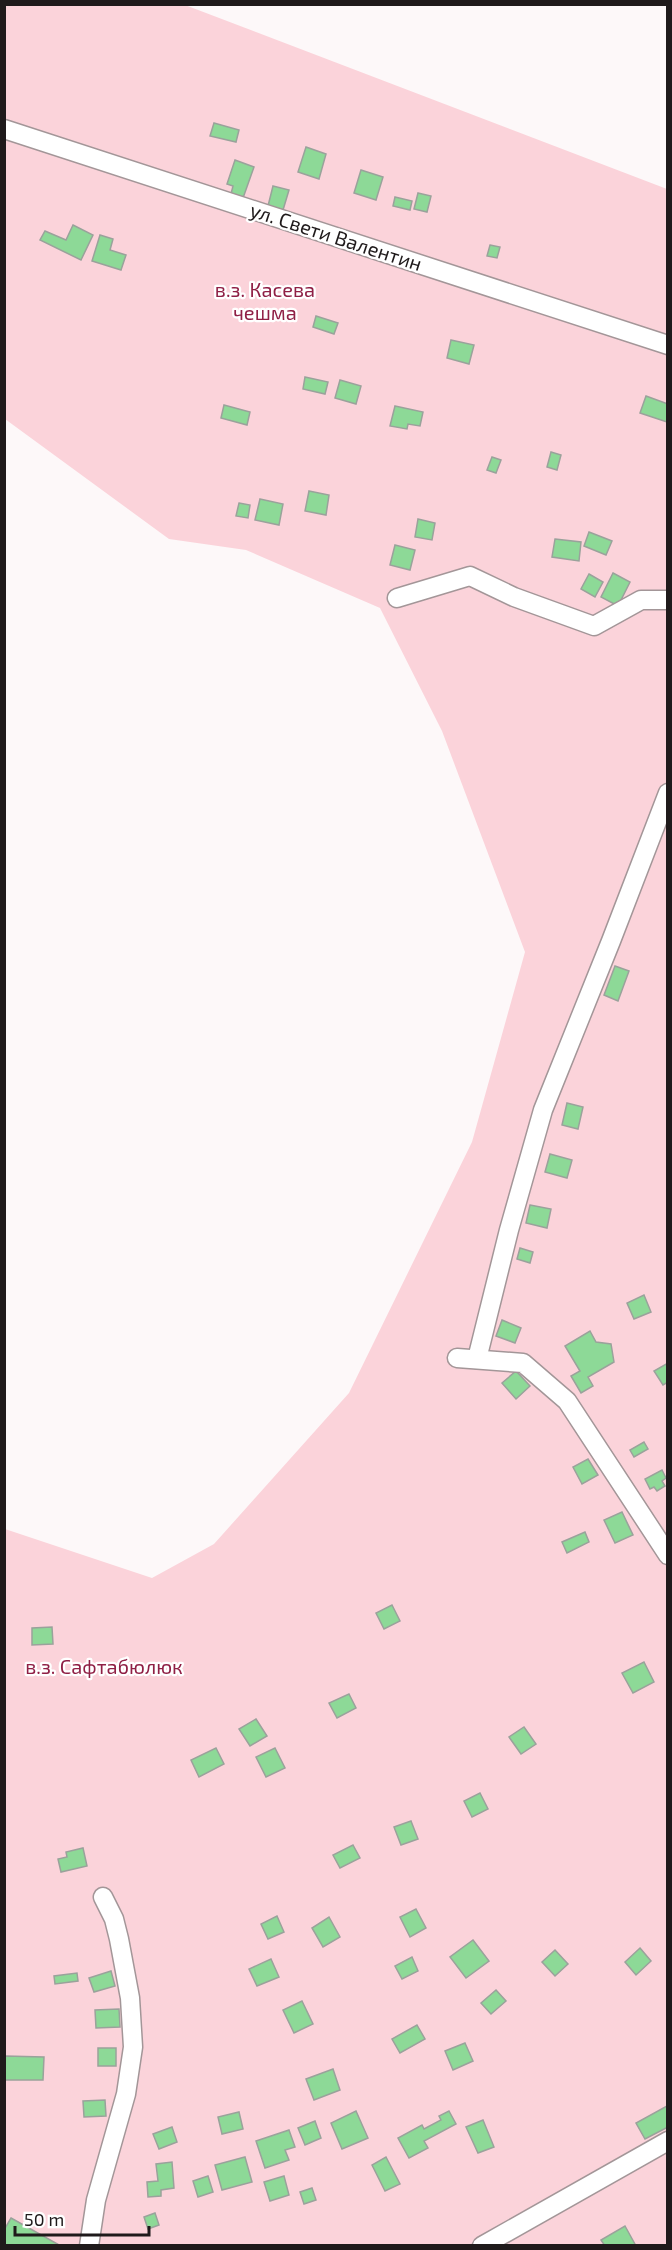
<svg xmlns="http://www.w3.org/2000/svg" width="672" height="2250" font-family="'Exo 2',sans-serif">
<rect width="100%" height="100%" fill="#fdf8f9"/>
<path fill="#fbd3da" d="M5 5H185L667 189V2245H5V1529L152 1578 214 1544 349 1393 472 1142 525 952 442 731 380 608 246 550 169 539 5 419Z"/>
<g fill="#8dd997" stroke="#9aa29b" stroke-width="1.5">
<path d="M214 123 239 130 236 142 210 136Z"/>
<path d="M306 147 326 154 319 179 298 172Z"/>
<path d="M235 160 254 167 243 198 231 194 233 186 227 184Z"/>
<path d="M361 170 383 177 376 200 354 193Z"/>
<path d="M273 186 289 190 283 210 268 206Z"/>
<path d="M418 193 431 196 427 212 414 209Z"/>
<path d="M395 197 412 201 410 210 393 206Z"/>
<path d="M73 225 93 235 81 260 40 240 45 231 66 240Z"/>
<path d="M100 235 113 239 110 250 126 255 121 270 92 261Z"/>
<path d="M490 245 500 247 497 258 487 256Z"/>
<path d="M316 316 338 323 334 334 313 327Z"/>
<path d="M451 340 474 345 469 364 447 358Z"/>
<path d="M305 377 328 382 325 394 303 389Z"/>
<path d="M340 380 361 386 356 404 335 398Z"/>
<path d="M646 396 668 404 667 422 640 413Z"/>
<path d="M224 405 250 412 247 425 221 418Z"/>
<path d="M395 406 423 412 420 426 408 424 407 429 390 426Z"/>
<path d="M551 452 561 455 557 470 547 467Z"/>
<path d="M492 457 501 460 496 473 487 470Z"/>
<path d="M309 491 329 495 326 515 305 511Z"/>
<path d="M260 499 283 504 279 525 255 520Z"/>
<path d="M239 503 250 505 248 518 236 516Z"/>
<path d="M418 519 435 523 432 540 415 537Z"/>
<path d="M589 532 612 541 606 555 584 546Z"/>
<path d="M555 539 581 542 579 561 552 557Z"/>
<path d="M395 545 415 550 410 570 390 565Z"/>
<path d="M613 573 630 582 618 606 601 597Z"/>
<path d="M589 574 603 582 595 597 581 589Z"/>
<path d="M615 966 629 971 618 1001 604 995Z"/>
<path d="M567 1103 583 1107 578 1129 562 1125Z"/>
<path d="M550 1154 572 1160 567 1178 545 1172Z"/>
<path d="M530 1205 551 1209 547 1228 526 1223Z"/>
<path d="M520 1248 533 1252 530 1263 517 1259Z"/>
<path d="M644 1295 651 1312 634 1319 627 1303Z"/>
<path d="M502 1320 521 1328 515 1343 496 1336Z"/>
<path d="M590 1331 596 1342 611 1344 614 1362 588 1377 593 1386 581 1393 571 1376 580 1371 565 1346Z"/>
<path d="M668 1363V1382L663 1385 654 1371Z"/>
<path d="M516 1371 530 1386 516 1399 502 1383Z"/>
<path d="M644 1442 648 1449 634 1457 630 1450Z"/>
<path d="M588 1459 598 1475 582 1484 573 1467Z"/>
<path d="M662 1470 666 1478 662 1481 665 1486 657 1491 654 1487 650 1489 645 1479Z"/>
<path d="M622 1512 633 1535 615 1543 604 1520Z"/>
<path d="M585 1532 589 1542 567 1553 562 1542Z"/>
<path d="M392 1605 400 1621 384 1629 376 1613Z"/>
<path d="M52 1627 53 1644 32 1645V1628Z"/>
<path d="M644 1662 654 1682 633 1693 622 1673Z"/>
<path d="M349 1694 356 1708 337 1718 329 1703Z"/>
<path d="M256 1719 267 1736 250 1746 239 1729Z"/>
<path d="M524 1727 536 1744 521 1754 509 1737Z"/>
<path d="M216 1748 224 1764 199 1777 191 1760Z"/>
<path d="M275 1748 285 1768 266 1777 256 1757Z"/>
<path d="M480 1793 488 1809 472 1817 464 1801Z"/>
<path d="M411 1821 418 1839 401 1845 394 1827Z"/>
<path d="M353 1845 360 1858 340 1868 333 1855Z"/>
<path d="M83 1848 87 1866 61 1872 58 1859 67 1857 66 1852Z"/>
<path d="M416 1909 426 1928 410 1937 400 1917Z"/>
<path d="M277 1916 284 1932 268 1939 261 1924Z"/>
<path d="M329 1917 340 1937 323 1947 312 1928Z"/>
<path d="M473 1940 489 1961 466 1978 450 1957Z"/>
<path d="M640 1948 651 1961 636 1975 625 1962Z"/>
<path d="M555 1950 568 1964 555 1976 542 1962Z"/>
<path d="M412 1957 418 1971 402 1979 395 1966Z"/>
<path d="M271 1959 279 1977 257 1986 249 1969Z"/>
<path d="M111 1971 115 1986 94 1992 89 1978Z"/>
<path d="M77 1973 78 1981 55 1984 54 1976Z"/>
<path d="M496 1990 506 2001 491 2014 481 2003Z"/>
<path d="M302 2001 313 2024 294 2033 283 2010Z"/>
<path d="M119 2009 120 2027 96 2028 95 2010Z"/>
<path d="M417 2025 425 2039 400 2053 392 2039Z"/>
<path d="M465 2043 473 2061 453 2070 445 2051Z"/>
<rect x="98" y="2048" width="18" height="18"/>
<path d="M5 2056 44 2057 43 2080H4Z"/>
<path d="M333 2069 340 2090 314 2100 306 2079Z"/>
<path d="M105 2100 106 2116 84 2117 83 2101Z"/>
<path d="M667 2106 668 2127 645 2139 636 2123Z"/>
<path d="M356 2111 368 2138 342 2149 331 2123Z"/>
<path d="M449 2111 456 2124 424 2141 428 2148 409 2158 398 2138 422 2125 424 2129 441 2120 439 2116Z"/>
<path d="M239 2112 243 2129 222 2134 218 2117Z"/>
<path d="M483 2120 494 2147 478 2153 466 2127Z"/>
<path d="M315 2121 321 2138 305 2145 298 2128Z"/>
<path d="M172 2127 177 2142 159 2149 153 2134Z"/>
<path d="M289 2130 295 2147 285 2150 289 2160 265 2168 256 2141Z"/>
<path d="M245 2157 252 2182 222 2190 215 2165Z"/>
<path d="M386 2157 400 2184 385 2191 372 2165Z"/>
<path d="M172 2162 174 2188 161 2190V2196L148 2197 147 2182 158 2181 156 2164Z"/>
<path d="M208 2176 213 2192 198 2197 193 2181Z"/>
<path d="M284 2176 289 2195 270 2201 264 2182Z"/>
<path d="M312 2188 316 2200 304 2204 300 2192Z"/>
<path d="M155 2213 159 2225 148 2229 144 2217Z"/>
<path d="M11 2218 61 2246H4V2230Z"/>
<path d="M625 2226 636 2246H605L601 2240Z"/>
</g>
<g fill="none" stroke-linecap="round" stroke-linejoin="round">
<g stroke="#a39698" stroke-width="21">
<g id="minor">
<path d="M4 129 668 345"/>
<path d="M397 598 470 576 514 597 594 626 641 600H668"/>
<path d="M457 1358 523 1363 567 1401 668 1555"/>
<path d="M477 1359 509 1230 543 1110 611 941 668 793"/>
<path d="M89 2246 96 2200 126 2094 133 2047 130 1998 119 1939 114 1919 103 1897"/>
<path d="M482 2246 668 2141"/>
</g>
</g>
<use href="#minor" stroke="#fff" stroke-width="18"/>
</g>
<g text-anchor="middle" stroke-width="4.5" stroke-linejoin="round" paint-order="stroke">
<g font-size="20" fill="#1f1a1b" stroke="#fff">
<text transform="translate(336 237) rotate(18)" y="7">ул. Свети Валентин</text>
</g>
<g font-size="20" fill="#8f1f45" stroke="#fff">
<text x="265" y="297">в.з. Касева<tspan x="265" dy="23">чешма</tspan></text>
<text x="104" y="1674">в.з. Сафтабюлюк</text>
</g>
</g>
<rect width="672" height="2250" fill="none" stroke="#1f1a1b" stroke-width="12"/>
<path d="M15 2226v9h134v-9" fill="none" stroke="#1f1a1b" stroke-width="3"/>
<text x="24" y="2226" font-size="18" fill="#1f1a1b" stroke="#ffffff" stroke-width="4.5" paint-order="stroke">50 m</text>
</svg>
